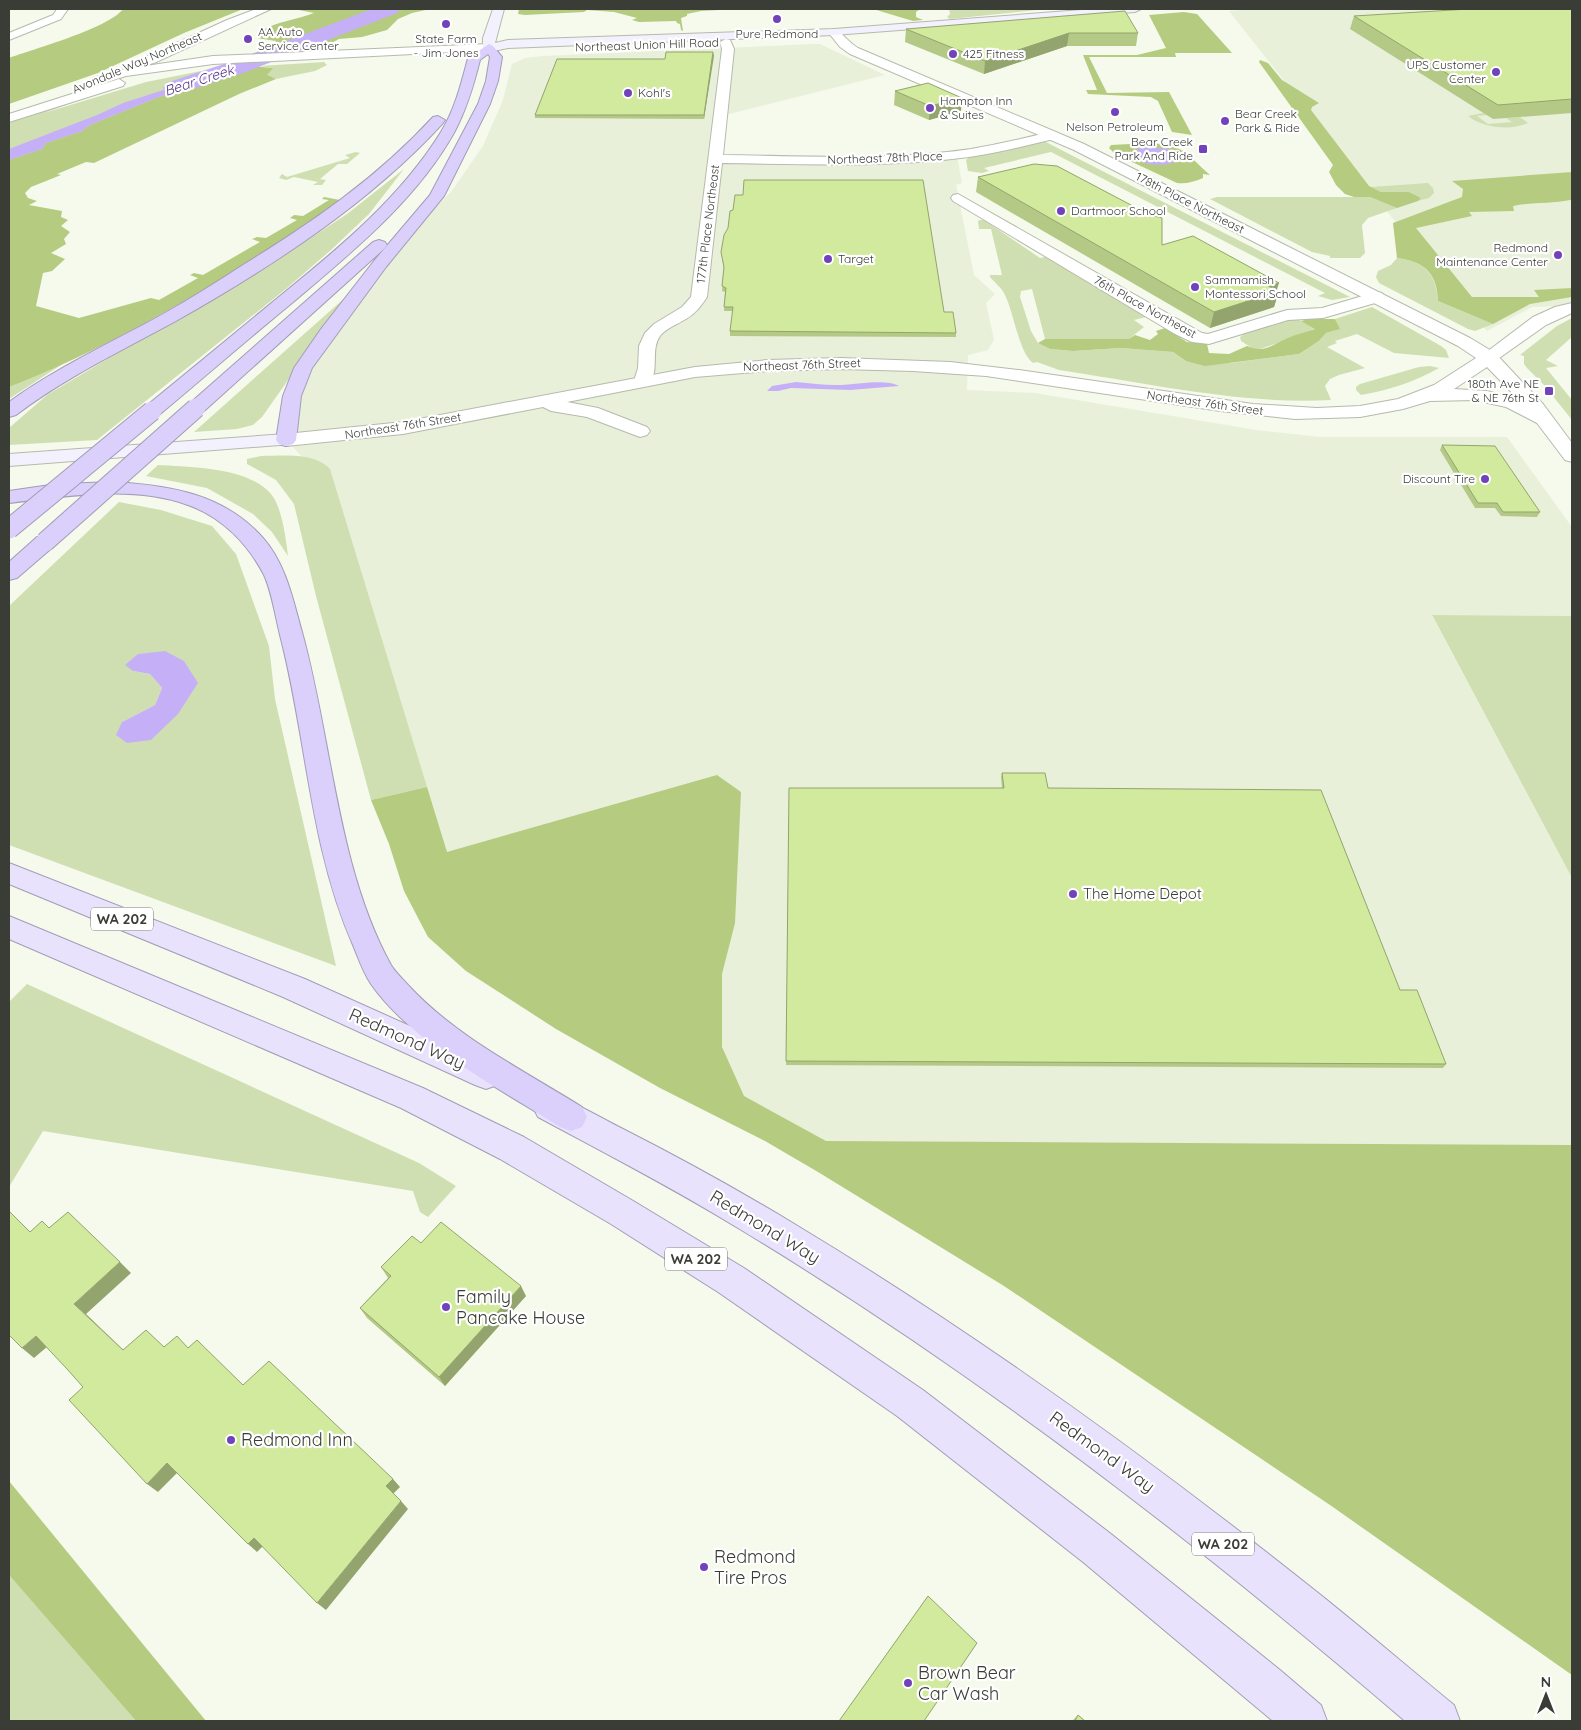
<svg xmlns="http://www.w3.org/2000/svg" width="1581" height="1730" font-family="Quicksand,sans-serif">
<rect width="100%" height="100%" fill="#f5faec"/>
<g fill="#e8f0da">
<path d="M1260 9H1572V306L1532 307 1487 331 1400 228 1229 11Z"/>
<path d="M815 44H820L885 75 721 116 715 159 957 156 962 183 956 185 974 275 995 294 986 303 994 340 988 350 968 355 967 390 1035 393 1256 430 1320 437H1507L1572 527V616H1432L1572 878V1145L765 1141 469 957 313 468 286 440 292 396 380 264 451 192 483 146 503 100 512 64 525 58 544 56Z"/>
</g>
<g fill="#d0dfb2" fill-rule="evenodd">
<path d="M949 9H1047L950 19 947 17 950 14Z"/>
<path d="M324 62 327 65 315 71 276 79 271 77 30 185 12 200 9 374V122L75 100 77 101 44 113 146 82 201 71 200 73H204L235 67 220 71 273 68 260 66Z"/>
<path d="M1483 113 1487 115 1477 116 1488 124 1512 122 1506 118 1520 117 1528 123C1511 131 1483 128 1468 116Z"/>
<path d="M1044 141 1073 156 1350 297 1332 300 1318 296 1325 293 1051 152 984 168 989 171 982 173 968 171 966 160 970 157Z"/>
<path d="M356 152 360 153 347 164H338L320 179 326 180 322 185H313L318 182 294 177 286 180 279 178 282 174 287 177 350 158 345 155Z"/>
<path d="M404 169 369 214 331 250 287 288 97 440 9 445V428L47 395 164 325 264 269 347 214Z"/>
<path d="M1428 183 1433 188 1434 193 1429 198 1418 201 1421 198 1409 192H1381L1371 187Z"/>
<path d="M1217 197H1370L1397 208 1368 218 1362 225 1365 253 1360 258H1330V256L1312 252 1210 199Z"/>
<path d="M980 220H984L1040 258 1045 257 1146 317 1134 320 1144 327 1129 339H1045L1032 289 1021 291 1020 297 1031 331 1038 343 1050 349 1073 351 1121 348 1173 352 1186 361 1231 363 1299 354 1319 341 1326 333 1339 329 1335 319 1372 307 1441 346 1446 350 1449 358 1394 353 1357 334 1335 341 1337 343 1327 347 1365 368 1339 375 1330 379 1325 386 1331 400C1244 405 1146 383 1059 370L1037 362 1033 363C1019 353 1014 313 1005 295 1002 288 995 283 990 277V275H1002L991 229H979L978 221Z"/>
<path d="M1397 258C1425 262 1436 273 1438 301L1493 324 1475 331 1468 329 1379 283 1376 277 1378 271 1391 265Z"/>
<path d="M348 295 262 417 253 425 237 429 194 432Z"/>
<path d="M1295 318 1316 328C1295 336 1276 345 1255 350L1241 341 1240 337 1247 332Z"/>
<path d="M1572 318V337L1546 360 1558 366 1546 368 1572 400V420L1544 385 1527 368 1524 364V356L1520 355 1557 326Z"/>
<path d="M67 361 9 399V387Z"/>
<path d="M1430 366 1439 368C1414 382 1389 390 1361 395L1356 390V387L1360 384 1419 367Z"/>
<path d="M261 456C283 456 314 452 330 469L427 787 371 800 316 596 294 504 276 480 247 464V459Z"/>
<path d="M158 465C191 467 248 467 271 494 282 507 286 539 288 556L272 532 253 514 207 488 146 476Z"/>
<path d="M119 502 161 510 212 526 236 554 269 646 275 699 336 966 9 845V606ZM184 661 151 740 122 722 155 705 162 688 150 674 133 671Z"/>
<path d="M1432 615 1572 616V878Z"/>
<path d="M27 984 419 1163 456 1186 428 1217 420 1212 413 1191 43 1131 9 1187V1002Z"/>
<path d="M9 1575 136 1721H9Z"/>
</g>
<g fill="#b5cb80">
<path d="M123 9H243L184 33 98 73 9 104V58C34 49 109 28 123 9Z"/>
<path d="M294 9H430L412 13 398 19 387 30 362 37 339 39 324 47 261 50 275 43 276 41 257 38 267 32 263 30C278 21 297 20 314 13Z"/>
<path d="M519 9H738L701 11 687 14V16L681 18 683 31 681 30 680 24 677 23 676 21 639 22 632 20 637 18 614 12 587 10 584 12 525 15 518 14Z"/>
<path d="M873 9H920L916 12V17L923 20 913 21Z"/>
<path d="M1184 12 1197 14 1232 53H1175L1176 57H1089L1107 93 1169 92 1192 135 1172 132 1158 101 1151 97 1088 94 1086 90H1097L1083 55H1137L1166 48 1149 15Z"/>
<path d="M1260 60 1268 63 1282 80 1319 103 1312 107 1311 110 1369 186 1381 192H1409L1421 198 1418 201 1397 208 1370 197H1354L1345 194 1336 185 1329 172 1333 165 1259 62Z"/>
<path d="M251 66 273 68 267 75 276 79 239 94 94 163 86 162 57 174 61 175 31 187 25 193 28 198 37 201 29 205 62 211 61 217 68 220 61 226 70 232 64 239 66 244 51 253 65 259 52 271 43 273 36 306 79 318 151 298 159 300 198 278 190 275 194 273 203 275 260 242 252 239 257 237 266 238 297 220 290 218 294 215 303 216 329 200 322 199 324 197 340 200 338 203C234 274 126 341 9 387V160L42 149 46 143 82 131 90 125 156 98 208 81 222 78Z"/>
<path d="M1149 143C1185 145 1185 153 1210 175L1203 174V178C1194 182 1186 184 1177 183L1115 154 1109 148 1111 145Z"/>
<path d="M1572 172V199L1570 200C1551 204 1531 202 1513 206L1514 211 1469 212 1472 216C1453 220 1435 224 1416 228L1472 297H1539L1534 290 1572 288V297L1530 304 1493 324 1438 301C1437 273 1425 262 1397 258L1393 223 1462 197 1463 189 1452 181Z"/>
<path d="M1309 319H1335L1340 329 1326 333 1319 341 1299 354 1205 366 1186 361 1173 352 1121 348 1073 351 1050 349 1038 343 1045 339H1129L1135 335 1150 340 1158 334 1156 331 1165 328 1187 342 1207 344 1209 353 1229 354 1247 346C1265 354 1273 344 1288 338 1297 334 1306 332 1315 329L1301 321Z"/>
<path d="M717 775 741 792 735 923 722 974V1047L744 1096 826 1141 1572 1145V1675L1330 1505 1004 1286 818 1172 765 1141 660 1088 556 1029 466 971 428 937 404 891 389 844 371 800 427 787 447 852Z"/>
<path d="M9 1481 206 1721H136L9 1575Z"/>
</g>
<g fill="#c5b0f8">
<path d="M251 66 222 78 208 81 156 98 90 125 82 131 46 143 42 149 9 160V149L97 115 123 103 235 67Z"/>
<path d="M1142 147 1168 149 1174 151 1178 161C1165 167 1142 166 1130 156L1131 153Z"/>
<path d="M796 382C810 383 823 385 836 385 853 385 885 378 899 386L850 390 791 388 778 391H767L772 386Z"/>
<path d="M165 651 184 661 198 683 178 714 151 740 127 743 116 735 122 722 155 705 162 688 150 674 133 671 125 665 138 654Z"/>
</g>
<g fill="none" stroke-linecap="round" stroke-linejoin="round">
<path fill="#c5b0f8" fill-rule="evenodd" d="M372 9H400L397 13 246 72 174 95 166 93 163 88 166 83 230 62Z"/>
<g stroke="#b5baac" stroke-width="2">
<g id="minor">
<path d="M57 9H68L61 19 9 40V33L53 15Z"/>
<path d="M726 39 730 40 734 49 723 155C805 156 889 161 971 149 999 144 1026 138 1053 131L1060 135 1058 138C1028 145 999 153 969 157 887 168 804 164 722 163L707 297C701 306 696 313 686 319 678 324 666 328 660 336 650 350 660 370 649 385L643 386 637 385 634 381 638 368 639 346 645 333 654 324 682 307 691 297 722 49 720 42Z"/>
<path d="M958 194 1202 333 1208 334 1287 310 1322 308 1376 292 1382 293 1384 297 1382 301 1323 318 1288 320 1209 344 1192 342 1175 334 953 201 951 198 953 195Z"/>
<path d="M1572 303V313L1546 325 1495 361 1489 362 1483 361 1480 357 1533 317 1555 307Z"/>
</g>
</g>
<g stroke="#b5baac" stroke-width="2">
<g id="tertiary">
<path d="M256 9H271L154 63 150 64 144 60 146 57 227 20Z"/>
<path d="M834 29C841 31 849 43 858 48L1084 144 1470 338 1495 353 1543 404 1572 443V462L1565 460 1537 423 1506 407 1474 400 1430 401 1403 409 1360 417 1295 419 1220 411 986 376 913 371 841 369 768 371 695 377 567 402 598 408 647 427 650 431 647 435 640 437 587 417 551 411 543 407 403 434 286 446 279 444 276 440 279 436 286 434 403 422 695 367 768 360 841 358 950 362 1019 370 1253 404 1317 408 1360 406 1398 399 1434 385 1476 358 1458 346 1074 150 850 54 840 47 828 32ZM1487 367 1519 400 1487 391 1454 389Z"/>
<path d="M489 44 495 48 493 50 213 64 126 76 97 85 91 81 93 78 125 69 213 56Z"/>
<path d="M119 79 125 83 123 86 9 122V114Z"/>
</g>
</g>
<g stroke="#b5baac" stroke-width="2">
<g id="secondary">
<path d="M493 9H504L495 43 508 40 834 29 1095 9H1141L1135 12 834 35 508 48 489 52 483 48V38Z"/>
<path d="M286 434 293 436 296 440 293 444 9 466V454Z"/>
</g>
</g>
<g stroke="#a39cb6" stroke-width="2">
<g id="primary">
<path d="M9 863 305 979 497 1065 502 1075 497 1085 486 1089 475 1085 283 997 9 884Z"/>
<path d="M9 916 423 1088 524 1137 635 1202 744 1268 923 1390 1111 1534 1280 1670 1321 1705 1327 1721H1273L1083 1562 897 1416 718 1292 611 1224 500 1159 401 1108 9 939Z"/>
<path d="M549 1093C575 1102 599 1117 623 1129 682 1159 740 1191 796 1225 980 1336 1154 1462 1322 1596 1367 1632 1410 1669 1454 1705L1460 1721H1405C1195 1541 975 1371 738 1228 673 1188 605 1153 538 1117L533 1107 538 1097Z"/>
</g>
</g>
<g stroke="#a39cb6" stroke-width="2">
<g id="motorway">
<path d="M489 44 493 46 502 57 498 81 490 104 444 196 386 267 312 368 301 396 296 440 293 444 286 446 279 444 276 440 283 396 294 368 321 329 374 261 430 195 478 104 486 81 490 57 488 54 480 60C474 84 467 108 455 131 417 200 351 253 292 303 247 340 203 378 159 415L152 417 145 415 143 411 145 407C190 370 235 333 280 296 339 248 400 198 441 132 455 109 461 84 468 58Z"/>
<path d="M438 116 445 120 443 123C369 204 271 267 176 321 121 351 66 377 16 415L9 417V402C57 367 111 343 163 314 190 299 217 282 243 265 313 222 378 177 433 117Z"/>
<path d="M379 240 385 242 387 245 385 248 203 412 196 414 189 412 187 408 189 404 373 242Z"/>
<path d="M116 482C172 486 224 494 263 538 286 564 293 600 302 632 332 740 337 867 391 965 395 972 403 979 408 985 456 1037 523 1070 582 1107L587 1117 582 1127 571 1131 560 1127C500 1089 411 1042 371 984 363 972 358 957 353 945 310 848 307 741 281 639 276 620 272 592 264 575 248 544 222 517 188 505 132 485 67 496 9 503V491L57 484Z"/>
<path d="M45 536 53 537 56 542 53 547 17 578 9 580V562L37 537Z"/>
</g>
</g>
<use href="#minor" fill="#fff" fill-rule="evenodd"/>
<use href="#tertiary" fill="#fff" fill-rule="evenodd"/>
<use href="#secondary" fill="#f4f1fe" fill-rule="evenodd"/>
<use href="#primary" fill="#e9e2fd" fill-rule="evenodd"/>
<use href="#motorway" fill="#dbcffb" fill-rule="evenodd"/>
<g stroke="#a39cb6" stroke-width="21" stroke-linecap="butt">
<g id="motorway-bridge">
<path d="M9 529 152 411"/>
<path d="M45 542 196 408"/>
</g>
</g>
<use href="#motorway-bridge" stroke="#dbcffb" stroke-width="19"/>
</g>
<g fill="#b5c987">
<path d="M1572 9V113L1493 119 1350 29 1354 16Z"/>
<path d="M906 29 1138 33 1136 46H1067L984 74 905 42Z"/>
<path d="M713 52 704 119 535 118V115L665 59Z"/>
<path d="M895 91 961 111 929 120 894 105Z"/>
<path d="M978 177 1277 290 1279 291 1274 307 1210 328 976 192Z"/>
<path d="M721 252 956 333V337L730 336V331L733 311H724L725 292 722 291 724 269Z"/>
<path d="M1442 445 1540 512 1537 517 1501 516 1495 508H1475L1440 450Z"/>
<path d="M1002 773 1048 788 1400 990 1446 1064 1443 1068 786 1065 789 788H1002L1001 777Z"/>
<path d="M421 1243 526 1296 445 1386 367 1318 360 1308 388 1278 381 1267Z"/>
<path d="M1078 1715 1085 1721H1072Z"/>
</g>
<g fill="#93a46e">
<path d="M1069 33 1067 46 984 74 985 61Z"/>
<path d="M713 52 714 56 704 119V115Z"/>
<path d="M962 98 961 111 929 120 930 106Z"/>
<path d="M1279 283 1276 292 1279 291 1274 307 1210 328 1214 312 1268 286Z"/>
<path d="M120 1262 131 1273 86 1314 134 1360 74 1304Z"/>
<path d="M521 1286 526 1296 445 1386 439 1377Z"/>
<path d="M36 1336 48 1346 34 1358 22 1348Z"/>
<path d="M167 1463 178 1472 158 1492 147 1484Z"/>
<path d="M393 1479 400 1487 393 1494 386 1486Z"/>
<path d="M401 1501 408 1509 326 1610 317 1603Z"/>
<path d="M254 1538 263 1546 257 1552 248 1544Z"/>
</g>
<g fill="#d2ea9d" stroke="#93a46e">
<path d="M1469 9H1572V99L1498 105 1354 16Z"/>
<path d="M1125 11 1138 33H1069L985 61 906 29Z"/>
<path d="M666 52H713L704 115H535L557 59H665Z"/>
<path d="M928 83 962 98 930 106 895 91Z"/>
<path d="M1034 164 1057 166 1148 214 1162 218V245L1193 236 1279 283 1268 286 1279 291 1214 312 978 177Z"/>
<path d="M744 180H923L944 312H953L956 333 730 331 733 307H724L726 288 722 286 724 267 721 252 724 235 728 228 730 211 733 210 735 195H743Z"/>
<path d="M1442 445 1495 446 1540 512H1503L1497 503H1478Z"/>
<path d="M1002 773H1045L1048 788 1321 790 1400 990H1417L1446 1064 786 1061 789 788H1004Z"/>
<path d="M9 1211 30 1232 42 1221 49 1228 68 1212 120 1262 74 1304 123 1350 146 1330 164 1347 177 1336 188 1348 197 1340 243 1385 269 1361 393 1479 386 1486 401 1501 317 1603 254 1538 248 1544 167 1463 147 1484 69 1400 83 1387 67 1369 36 1336 22 1348 9 1335Z"/>
<path d="M441 1222 521 1286 439 1377 360 1308 391 1276 381 1267 412 1236 421 1243Z"/>
<path d="M928 1596 977 1643 924 1721H839Z"/>
<path d="M1078 1715 1085 1721H1075Z"/>
</g>
<g fill="#7142ba" stroke="#fff" stroke-width="2">
<circle cx="777" cy="19" r="5"/>
<circle cx="446" cy="24" r="5"/>
<circle cx="248" cy="39" r="5"/>
<circle cx="953" cy="54" r="5"/>
<circle cx="1496" cy="72" r="5"/>
<circle cx="628" cy="93" r="5"/>
<circle cx="930" cy="108" r="5"/>
<circle cx="1115" cy="112" r="5"/>
<circle cx="1225" cy="121" r="5"/>
<rect x="1198" y="144" width="10" height="10" rx="2.5"/>
<circle cx="1061" cy="211" r="5"/>
<circle cx="1558" cy="255" r="5"/>
<circle cx="828" cy="259" r="5"/>
<circle cx="1195" cy="287" r="5"/>
<rect x="1544" y="386" width="10" height="10" rx="2.5"/>
<circle cx="1485" cy="479" r="5"/>
<circle cx="1073" cy="894" r="5"/>
<circle cx="446" cy="1307" r="5"/>
<circle cx="231" cy="1440" r="5"/>
<circle cx="704" cy="1567" r="5"/>
<circle cx="908" cy="1683" r="5"/>
</g>
<g text-anchor="middle" stroke-width="4.5" stroke-linejoin="round" paint-order="stroke">
<g font-size="12" fill="#3a3c36" stroke="#fff" text-anchor="start">
<text x="258" y="36">AA Auto<tspan x="258" dy="14">Service Center</tspan></text>
<text x="777" y="38" text-anchor="middle">Pure Redmond</text>
<text x="446" y="43" text-anchor="middle">State Farm<tspan x="446" dy="14">- Jim Jones</tspan></text>
<text x="963" y="58">425 Fitness</text>
<text x="1486" y="69" text-anchor="end">UPS Customer<tspan x="1486" dy="14">Center</tspan></text>
<text x="638" y="97">Kohl's</text>
<text x="940" y="105">Hampton Inn<tspan x="940" dy="14">&amp; Suites</tspan></text>
<text x="1235" y="118">Bear Creek<tspan x="1235" dy="14">Park &amp; Ride</tspan></text>
<text x="1115" y="131" text-anchor="middle">Nelson Petroleum</text>
<text x="1193" y="146" text-anchor="end">Bear Creek<tspan x="1193" dy="14">Park And Ride</tspan></text>
<text x="1071" y="215">Dartmoor School</text>
<text x="1548" y="252" text-anchor="end">Redmond<tspan x="1548" dy="14">Maintenance Center</tspan></text>
<text x="838" y="263">Target</text>
<text x="1205" y="284">Sammamish<tspan x="1205" dy="14">Montessori School</tspan></text>
<text x="1539" y="388" text-anchor="end">180th Ave NE<tspan x="1539" dy="14">&amp; NE 76th St</tspan></text>
<text x="1475" y="483" text-anchor="end">Discount Tire</text>
</g>
<g font-size="12" fill="#3a3c36" stroke="#fff">
<text transform="translate(647 45) rotate(-2)" y="4">Northeast Union Hill Road</text>
<text transform="translate(137 63) rotate(-23)" y="4">Avondale Way Northeast</text>
<text transform="translate(885 158) rotate(-2)" y="4">Northeast 78th Place</text>
<text transform="translate(1190 203) rotate(27)" y="4">178th Place Northeast</text>
<text transform="translate(708 224) rotate(-83)" y="4">177th Place Northeast</text>
<text transform="translate(1145 307) rotate(29)" y="4">76th Place Northeast</text>
<text transform="translate(802 365) rotate(-2)" y="4">Northeast 76th Street</text>
<text transform="translate(1205 403) rotate(8)" y="4">Northeast 76th Street</text>
<text transform="translate(403 426) rotate(-9)" y="4">Northeast 76th Street</text>
</g>
<g font-size="14" font-style="italic" fill="#543587" stroke="#fff">
<text transform="translate(199 80) rotate(-18)" y="5">Bear Creek</text>
</g>
<g fill="#fff" stroke="#757672" stroke-width="1">
<rect x="91" y="907.5" width="62" height="23" rx="4"/>
<rect x="665" y="1247.5" width="62" height="23" rx="4"/>
<rect x="1192" y="1532.5" width="62" height="23" rx="4"/>
</g>
<g font-size="14" font-weight="bold" fill="#3a3c36">
<text x="122" y="924">WA 202</text>
<text x="696" y="1264">WA 202</text>
<text x="1223" y="1549">WA 202</text>
</g>
<g font-size="15" fill="#3a3c36" stroke="#fff" text-anchor="start">
<text x="1083" y="899">The Home Depot</text>
</g>
<g font-size="18" fill="#3a3c36" stroke="#fff">
<text transform="translate(407 1039) rotate(24)" y="6">Redmond Way</text>
<text transform="translate(765 1227) rotate(31)" y="6">Redmond Way</text>
<text transform="translate(1102 1452) rotate(36)" y="6">Redmond Way</text>
</g>
<g font-size="18" fill="#3a3c36" stroke="#fff" text-anchor="start">
<text x="456" y="1303">Family<tspan x="456" dy="21">Pancake House</tspan></text>
<text x="241" y="1446">Redmond Inn</text>
<text x="714" y="1563">Redmond<tspan x="714" dy="21">Tire Pros</tspan></text>
<text x="918" y="1679">Brown Bear<tspan x="918" dy="21">Car Wash</tspan></text>
</g>
</g>
<rect width="1581" height="1730" fill="none" stroke="#3a3c36" stroke-width="20"/>
<g transform="translate(1546 1695)" stroke="#ffffff" stroke-width="4" paint-order="stroke">
<path d="M0-4L9 19L0 12L-9 19Z" fill="#3a3c36"/>
<text y="-8" font-size="14" font-weight="bold" text-anchor="middle" fill="#3a3c36">N</text>
</g>
</svg>
